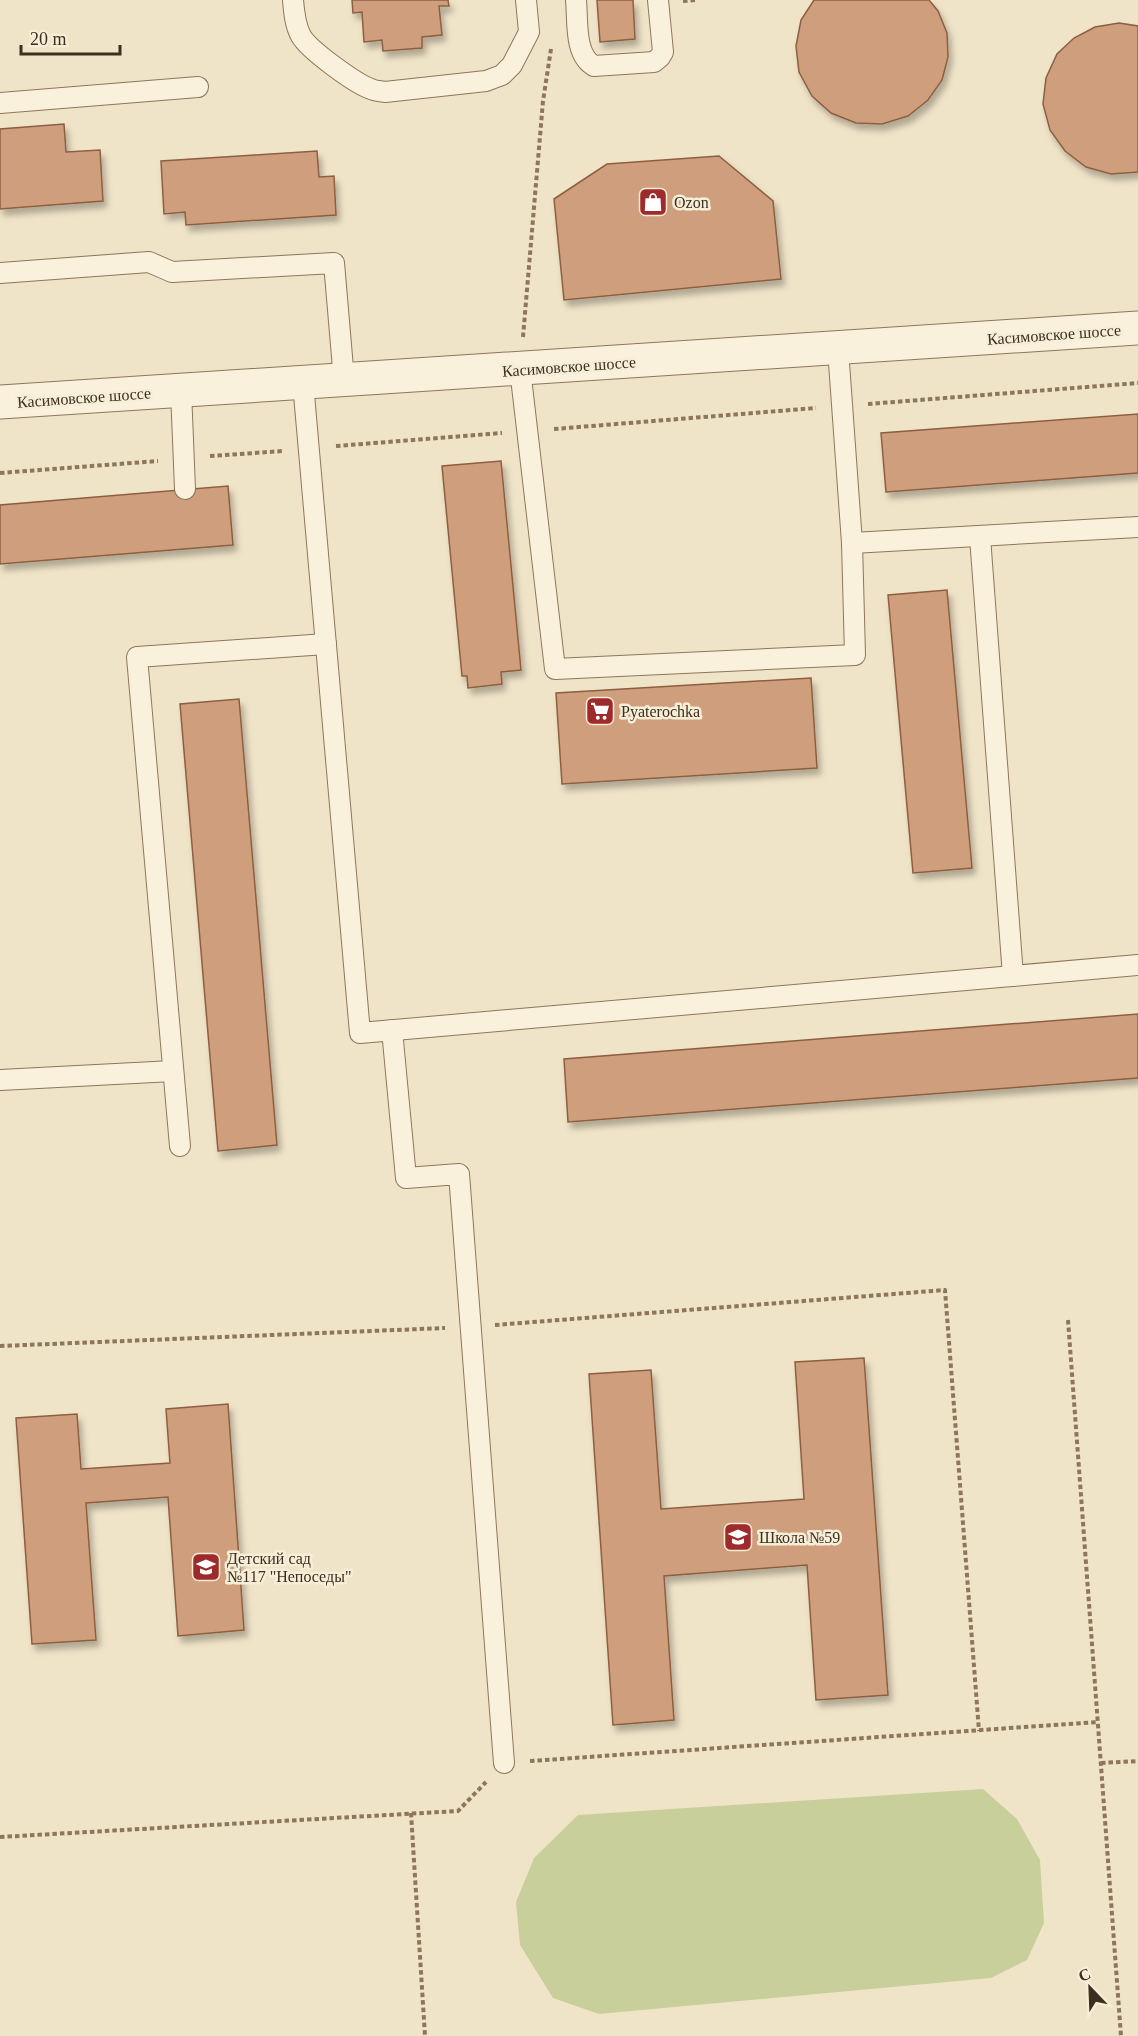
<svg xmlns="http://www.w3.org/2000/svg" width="1138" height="2036" font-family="'Times New Roman',serif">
<defs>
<filter id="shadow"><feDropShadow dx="3.5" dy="6" stdDeviation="3" flood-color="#0004"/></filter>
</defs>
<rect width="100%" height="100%" fill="#f0e4c8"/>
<path fill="#c9cf9b" d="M983 1789 1017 1819 1040 1860 1044 1923 1027 1960 991 1978 599 2014 553 1998 520 1945 516 1902 534 1858 578 1815Z"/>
<g fill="#cf9f7d" stroke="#8d5f41" stroke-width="1.5" filter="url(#shadow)">
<path d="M352 0H448L449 6H439L442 35 422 37V48L383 51 382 40 364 42 362 12 353 13Z"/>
<path d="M597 0H633L635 39 600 42Z"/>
<path d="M814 0H929L938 11 947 33 948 57 942 80 928 100 908 116 882 124 856 123 831 113 812 96 799 72 796 46 801 20Z"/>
<path d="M1119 23 1138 26V172L1111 174 1086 167 1065 151 1050 130 1043 104 1046 78 1057 54 1074 38 1095 27Z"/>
<path d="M64 124 66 152 100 150 103 201 0 209V129Z"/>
<path d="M317 151 319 177 334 176 336 215 186 225 185 212 164 214 161 161Z"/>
<path d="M719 156 773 201 781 279 564 300 554 199 607 164Z"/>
<path d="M1138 414V473L886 492 881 433Z"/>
<path d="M501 461 521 670 501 672 502 684 468 688 467 676H462L442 466Z"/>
<path d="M228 486 233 545 0 564V505Z"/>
<path d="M947 590 972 868 913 873 888 595Z"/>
<path d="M811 678 817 768 562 784 556 693Z"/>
<path d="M239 699 277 1145 218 1151 180 704Z"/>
<path d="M1138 1014V1078L568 1122 564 1059Z"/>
<path d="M864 1358 888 1695 816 1700 807 1565 664 1576 674 1720 613 1725 589 1374 651 1370 661 1509 804 1499 795 1362Z"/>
<path d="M228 1404 244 1630 178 1636 168 1497 86 1503 96 1640 32 1644 16 1418 77 1414 81 1469 170 1463 166 1409Z"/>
</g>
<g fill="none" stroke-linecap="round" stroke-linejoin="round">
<g stroke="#8d765c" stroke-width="22">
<g id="lane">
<path d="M293 0C294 12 295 25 301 36 309 50 356 84 371 89 375 91 380 91 385 92L486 81 502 75 512 65 529 32 526 0"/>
<path d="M576 0C578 20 574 55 594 66L654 62 660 57 663 52 658 0"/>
<path d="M0 103 198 87"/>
<path d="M0 273 149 262 172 272 334 263 344 380"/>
<path d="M838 349 852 543 1138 527"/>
<path d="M520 369 555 669 855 655 852 543"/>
<path d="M303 383 360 1033 1138 965"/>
<path d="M181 391 185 489"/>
<path d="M980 537 1013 976"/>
<path d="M392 1030 406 1178 459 1174 504 1763"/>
<path d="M0 1080 173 1071"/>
<path d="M180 1146 137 657 326 644"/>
</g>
</g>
<g stroke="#8d765c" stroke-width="35">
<path id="street" d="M0 402 1138 328"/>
</g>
<g stroke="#8d765c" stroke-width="4" stroke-dasharray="4.5 3" stroke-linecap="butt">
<path d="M683 1 696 0"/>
<path d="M523 337 543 101 551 49"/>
<path d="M868 404 1138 383"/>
<path d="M554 429 816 408"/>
<path d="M336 446 502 433"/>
<path d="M210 456 283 451"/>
<path d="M0 473 158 461"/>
<path d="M1068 1320 1121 2036"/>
<path d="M495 1325 945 1290 979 1731"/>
<path d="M0 1346 445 1328"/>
<path d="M530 1761 1098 1722"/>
<path d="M1101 1763 1138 1761"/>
<path d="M411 1813 425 2036"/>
<path d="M0 1837 458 1811 486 1782"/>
</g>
<use href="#lane" stroke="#faf1dc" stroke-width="20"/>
<use href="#street" stroke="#faf1dc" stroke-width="33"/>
</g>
<defs>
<g id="shop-square" transform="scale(1.5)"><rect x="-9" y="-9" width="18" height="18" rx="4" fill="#9e2a2b" stroke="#f7eed8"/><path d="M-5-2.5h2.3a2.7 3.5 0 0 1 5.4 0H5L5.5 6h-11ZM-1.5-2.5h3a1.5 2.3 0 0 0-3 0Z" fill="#fff"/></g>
<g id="supermarket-square" transform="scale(1.5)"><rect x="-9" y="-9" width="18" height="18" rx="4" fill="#9e2a2b" stroke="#f7eed8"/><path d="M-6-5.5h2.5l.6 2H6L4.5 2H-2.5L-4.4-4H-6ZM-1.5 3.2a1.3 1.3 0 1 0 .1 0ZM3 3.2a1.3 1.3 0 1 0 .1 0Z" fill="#fff"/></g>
<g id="school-square" transform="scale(1.5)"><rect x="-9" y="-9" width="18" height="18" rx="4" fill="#9e2a2b" stroke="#f7eed8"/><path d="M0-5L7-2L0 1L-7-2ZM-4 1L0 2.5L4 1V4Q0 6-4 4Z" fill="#fff"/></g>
</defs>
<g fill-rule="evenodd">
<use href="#shop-square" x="653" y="202"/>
<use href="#supermarket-square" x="600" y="711"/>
<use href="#school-square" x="738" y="1537"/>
<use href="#school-square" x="206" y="1567"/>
</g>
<g text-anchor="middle" stroke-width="5" stroke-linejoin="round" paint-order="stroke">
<g font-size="16" fill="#3d2e20" stroke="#f7eed8" text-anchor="start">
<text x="674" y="208">Ozon</text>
<text x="621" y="717">Pyaterochka</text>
<text x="759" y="1543">Школа №59</text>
<text x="227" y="1564">Детский сад<tspan x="227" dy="18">№117 "Непоседы"</tspan></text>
</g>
<g font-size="16" fill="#3d2e20" stroke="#f7eed8">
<text transform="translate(1054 334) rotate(-4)" y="6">Касимовское шоссе</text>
<text transform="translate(569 366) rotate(-4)" y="6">Касимовское шоссе</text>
<text transform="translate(84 397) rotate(-4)" y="6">Касимовское шоссе</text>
</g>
</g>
<g transform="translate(1090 1988) rotate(337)" stroke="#f7eed8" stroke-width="4.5" paint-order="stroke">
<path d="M0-4.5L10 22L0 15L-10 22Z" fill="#3d2e20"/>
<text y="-9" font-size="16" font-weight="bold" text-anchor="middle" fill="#3d2e20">С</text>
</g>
<path d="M21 45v9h99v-9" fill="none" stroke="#3d2e20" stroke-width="3"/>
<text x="30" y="45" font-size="18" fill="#3d2e20" stroke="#f7eed8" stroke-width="4.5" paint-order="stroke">20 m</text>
</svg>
